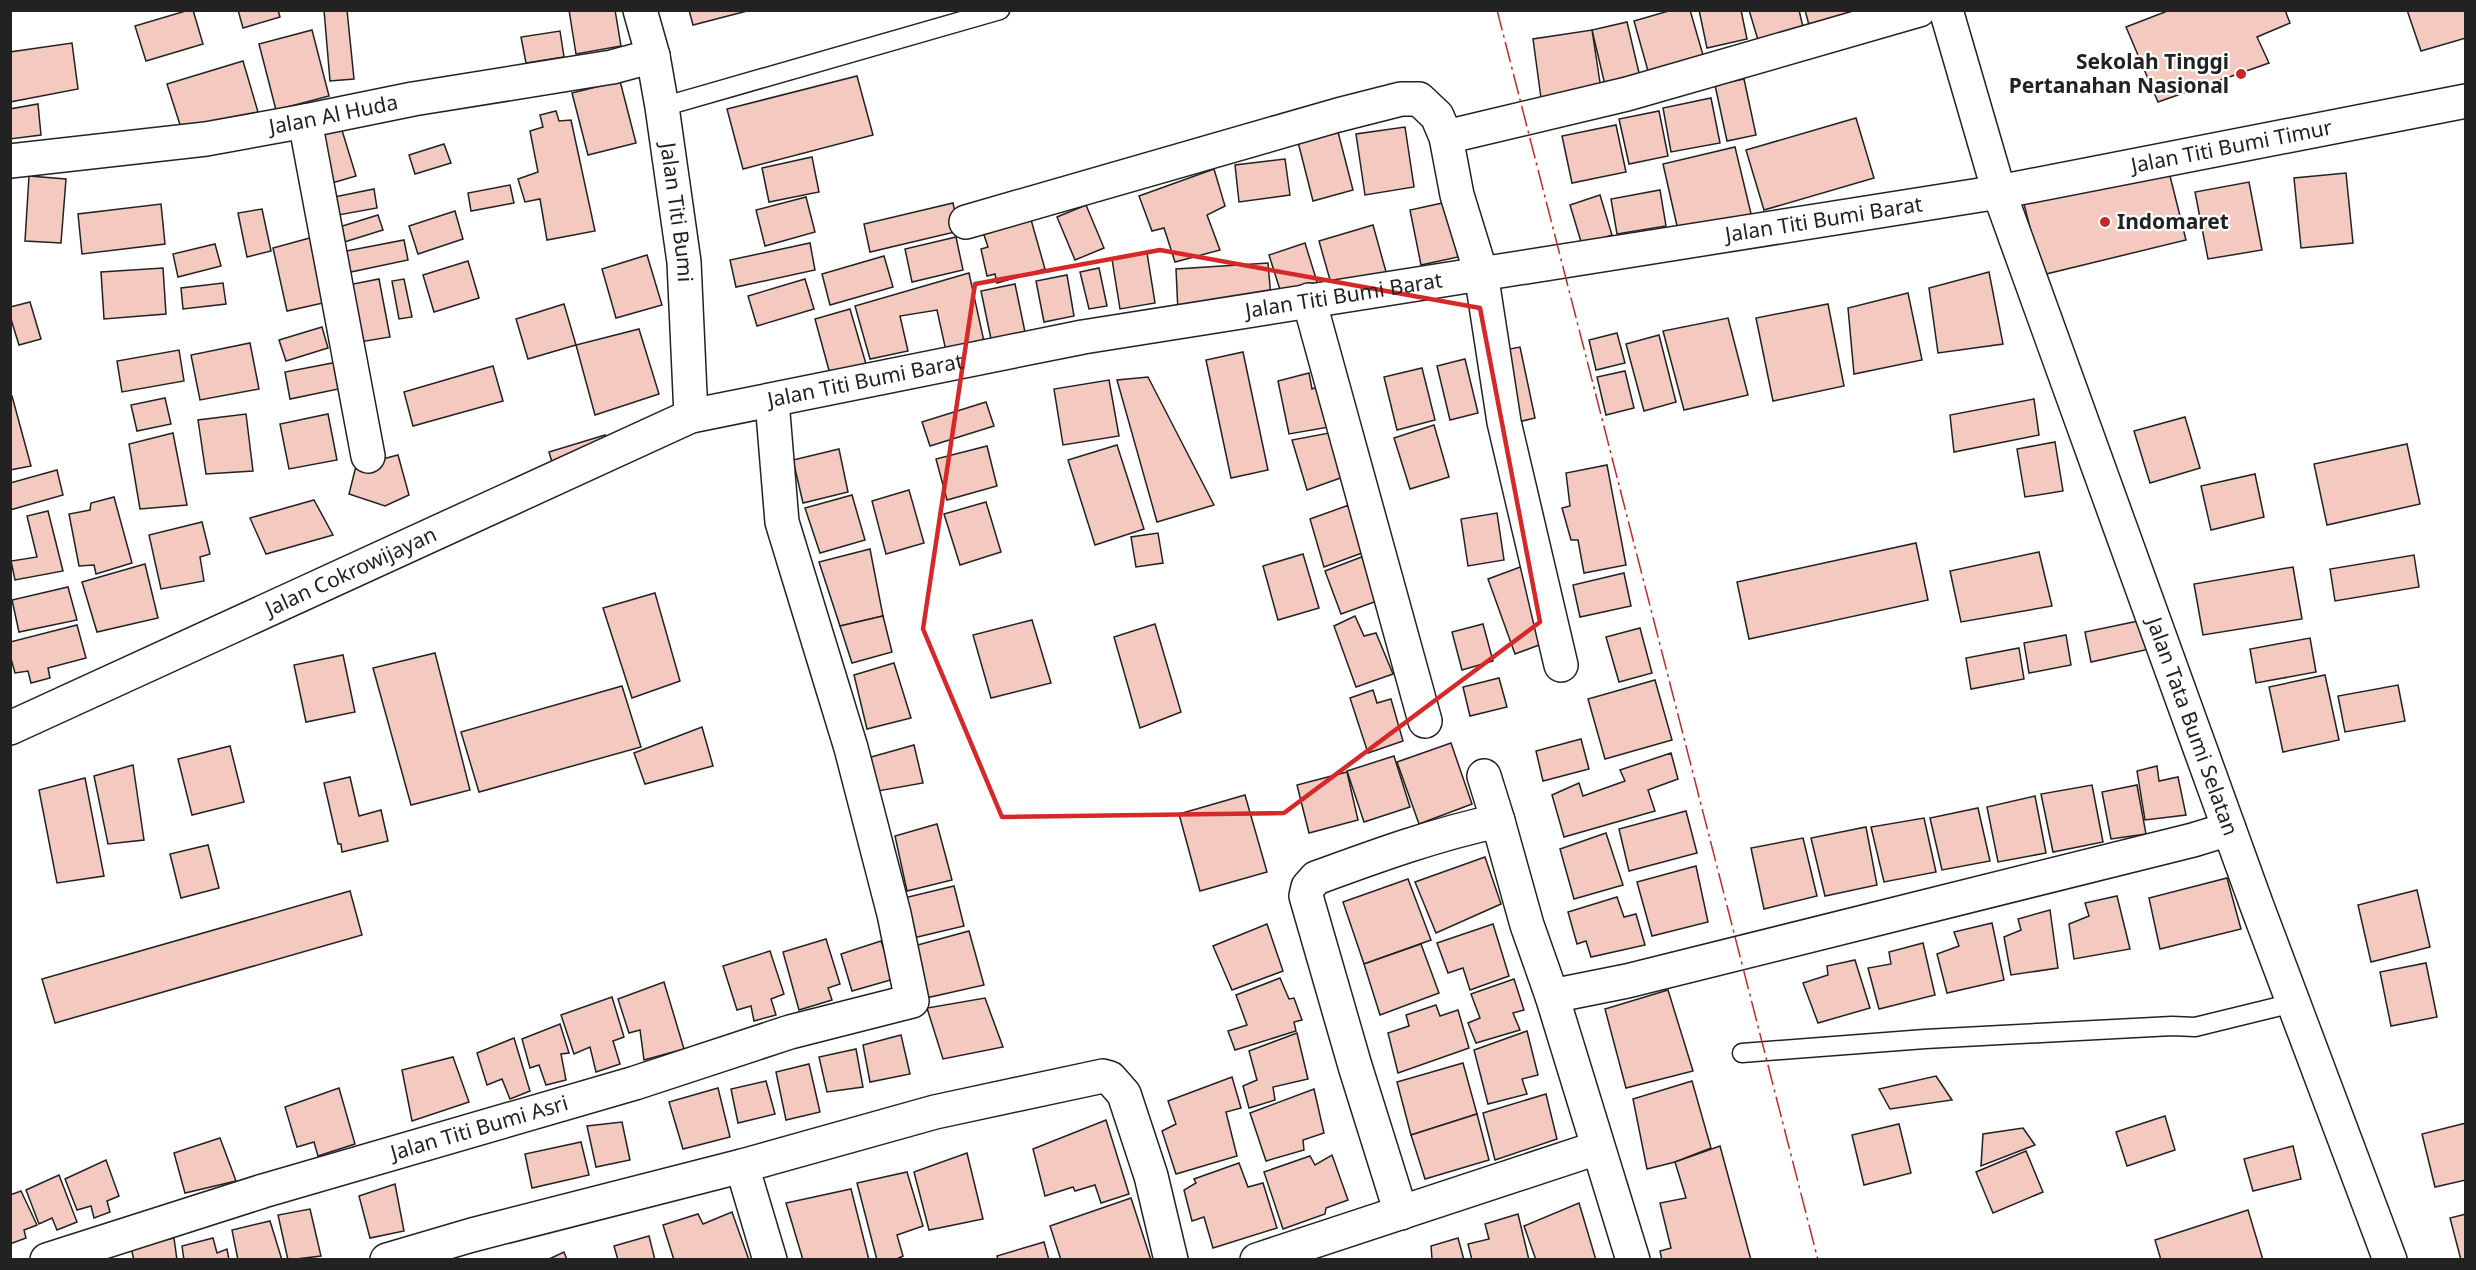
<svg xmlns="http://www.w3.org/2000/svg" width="2476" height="1270" font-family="'Noto Sans',sans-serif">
<rect width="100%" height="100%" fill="#fff"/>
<g fill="#f3c9c0" stroke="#222" stroke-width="1.5">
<path d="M189 10H193L203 44 146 61 135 26Z"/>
<path d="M238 10H278L280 17 243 28Z"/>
<path d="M324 10H347L354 79 330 81Z"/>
<path d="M569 10H615L621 46 576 54Z"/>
<path d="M689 10H751L693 25Z"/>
<path d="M1672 10H1690L1705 62 1650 78 1634 21Z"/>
<path d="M1699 10H1741L1747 39 1707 48Z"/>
<path d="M1749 10H1799L1803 27 1758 40Z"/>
<path d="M1805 10H1853L1854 12 1809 25Z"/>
<path d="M2170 10H2285L2290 23 2257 37 2269 63 2158 102 2126 27Z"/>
<path d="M2407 10H2466V38L2421 51Z"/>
<path d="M1627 22 1640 77 1605 85 1592 30Z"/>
<path d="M312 30 329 96 276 110 259 44Z"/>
<path d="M1592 30 1601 89 1541 98 1533 39Z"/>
<path d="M560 31 564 57 526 63 521 37Z"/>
<path d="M72 43 78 89 10 102V52Z"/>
<path d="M243 61 258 112 183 134 167 84Z"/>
<path d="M857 76 873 135 743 169 727 109Z"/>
<path d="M1744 79 1756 135 1727 141 1715 85Z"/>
<path d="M620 81 636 143 588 155 572 93Z"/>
<path d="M1711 98 1720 143 1671 152 1663 108Z"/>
<path d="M38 104 41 135 10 139V109Z"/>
<path d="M556 111 559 121 571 120 595 231 547 240 540 199 525 202 518 179 538 172 530 131 543 127 540 115Z"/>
<path d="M1659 111 1668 156 1629 164 1619 119Z"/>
<path d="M1856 118 1874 178 1764 210 1746 150Z"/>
<path d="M1616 125 1626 172 1572 183 1562 136Z"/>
<path d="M341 127 356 176 332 183 317 135Z"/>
<path d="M1405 127 1414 187 1365 195 1356 134Z"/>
<path d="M1338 132 1353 190 1313 201 1298 142Z"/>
<path d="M444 144 451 163 415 174 409 155Z"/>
<path d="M1735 147 1753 222 1680 239 1663 164Z"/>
<path d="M812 157 819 192 769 202 762 168Z"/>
<path d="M1285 159 1290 195 1239 202 1235 165Z"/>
<path d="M2168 168 2186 240 2042 275 2024 204Z"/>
<path d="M1214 169 1225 206 1207 215 1220 250 1175 262 1164 228 1152 231 1139 196Z"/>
<path d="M2346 173 2353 243 2301 248 2294 178Z"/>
<path d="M29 176 66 179 61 243 25 241Z"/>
<path d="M2249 182 2262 250 2208 259 2195 192Z"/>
<path d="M510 185 514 203 471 211 468 193Z"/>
<path d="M374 189 377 208 333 216 329 198Z"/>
<path d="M1660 190 1666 226 1617 234 1611 199Z"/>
<path d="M1600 195 1612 235 1582 245 1570 205Z"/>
<path d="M806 197 815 232 765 246 756 210Z"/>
<path d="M1447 202 1458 257 1421 265 1410 210Z"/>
<path d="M953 203 959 231 870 252 864 224Z"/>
<path d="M161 204 165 244 82 254 78 214Z"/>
<path d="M1086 205 1104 248 1075 260 1057 217Z"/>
<path d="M262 209 271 251 247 257 238 213Z"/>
<path d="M1028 209 1045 269 997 283 995 274 987 276 981 249 988 247 980 223Z"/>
<path d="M455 211 463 239 418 254 409 226Z"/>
<path d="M378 215 383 230 341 243 336 228Z"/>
<path d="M1373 225 1388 279 1334 294 1319 241Z"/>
<path d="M317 236 332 301 287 311 273 248Z"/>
<path d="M956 237 963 270 912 282 905 249Z"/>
<path d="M404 240 408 260 346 273 341 252Z"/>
<path d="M810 243 815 270 736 287 730 260Z"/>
<path d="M1305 243 1318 285 1282 296 1269 255Z"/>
<path d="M215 244 221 266 178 277 173 254Z"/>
<path d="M1147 253 1155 303 1120 309 1112 259Z"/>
<path d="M647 255 662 305 616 318 602 269Z"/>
<path d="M884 256 893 287 830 305 822 274Z"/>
<path d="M468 261 479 298 434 312 423 275Z"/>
<path d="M1268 263 1271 298 1178 312 1176 269Z"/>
<path d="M163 268 166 314 104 319 101 272Z"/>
<path d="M1099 268 1107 306 1089 309 1080 272Z"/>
<path d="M1989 272 2003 344 1938 353 1929 288Z"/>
<path d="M969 273 985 346 946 351 937 310 900 316 908 351 870 359 855 306Z"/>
<path d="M1067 275 1074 316 1044 322 1036 281Z"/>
<path d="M379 279 390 337 360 342 348 285Z"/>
<path d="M404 279 412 317 399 319 392 281Z"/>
<path d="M805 279 814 309 757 326 748 296Z"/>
<path d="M223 283 226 304 183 309 181 288Z"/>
<path d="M1015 284 1025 332 991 339 981 291Z"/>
<path d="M1908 293 1922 360 1854 374 1848 308Z"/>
<path d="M30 302 41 339 19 345 10 316V307Z"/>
<path d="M564 304 576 345 528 359 516 319Z"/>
<path d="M1828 304 1844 386 1773 401 1756 318Z"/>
<path d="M850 309 866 364 830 374 815 319Z"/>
<path d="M1728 318 1748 395 1684 410 1663 331Z"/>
<path d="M322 327 328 348 286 361 279 340Z"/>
<path d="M639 329 659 394 595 415 576 345Z"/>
<path d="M1617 333 1625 363 1596 370 1589 340Z"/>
<path d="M1659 335 1676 402 1644 411 1626 344Z"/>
<path d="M250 343 259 389 200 400 191 355Z"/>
<path d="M1520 347 1535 418 1514 423 1499 351Z"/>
<path d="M179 350 184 381 122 392 117 361Z"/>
<path d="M1243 352 1268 470 1231 478 1206 360Z"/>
<path d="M1465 359 1478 413 1450 420 1437 366Z"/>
<path d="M343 361 348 387 290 399 285 372Z"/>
<path d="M493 366 503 401 413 426 404 392Z"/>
<path d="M1422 368 1435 420 1397 430 1384 377Z"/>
<path d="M1625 371 1634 408 1606 415 1597 377Z"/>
<path d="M1309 373 1312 389 1322 385 1335 426 1289 434 1278 381Z"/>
<path d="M1148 377 1214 505 1157 522 1117 380Z"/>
<path d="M1109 380 1119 436 1063 445 1054 389Z"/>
<path d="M10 396H12L31 466 10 470Z"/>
<path d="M165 398 171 424 137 431 131 405Z"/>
<path d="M2034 399 2039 435 1954 452 1950 415Z"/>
<path d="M986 402 994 426 930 446 922 422Z"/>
<path d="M246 414 253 471 206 474 198 420Z"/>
<path d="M328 414 337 460 289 469 280 424Z"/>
<path d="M2185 417 2200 468 2150 483 2134 431Z"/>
<path d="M1434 425 1449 477 1410 489 1394 438Z"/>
<path d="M1334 432 1346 476 1307 490 1292 440Z"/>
<path d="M173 433 187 505 140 509 129 444Z"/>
<path d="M605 435 609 450 556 476 549 452Z"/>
<path d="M2055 442 2063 491 2025 497 2017 449Z"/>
<path d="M2407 444 2420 504 2327 525 2314 464Z"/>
<path d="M1117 445 1144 529 1095 545 1068 460Z"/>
<path d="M987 446 997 486 947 500 936 459Z"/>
<path d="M839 449 848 492 803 503 793 460Z"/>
<path d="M398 455 409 495 385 506 349 494 356 466Z"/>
<path d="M1607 465 1626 565 1584 573 1578 540H1571L1562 508 1570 506 1566 473Z"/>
<path d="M57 470 63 495 10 510V483Z"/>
<path d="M2255 474 2264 517 2211 530 2201 486Z"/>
<path d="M909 490 924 543 886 554 872 501Z"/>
<path d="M852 495 865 540 820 553 805 508Z"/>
<path d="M114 497 132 563 96 574 94 565 79 566 69 514 90 510 91 503Z"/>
<path d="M314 500 333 535 266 554 250 518Z"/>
<path d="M986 502 1001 552 960 565 944 514Z"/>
<path d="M1349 505 1362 553 1324 567 1310 519Z"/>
<path d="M48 511 63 571 15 580 11 561 37 557 27 516Z"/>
<path d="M1497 513 1504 560 1468 566 1461 519Z"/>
<path d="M202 522 210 554 200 557 204 581 161 589 149 535Z"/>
<path d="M1158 533 1163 563 1136 567 1131 537Z"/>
<path d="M1916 543 1928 600 1749 639 1737 582Z"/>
<path d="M870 549 883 616 840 626 819 562Z"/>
<path d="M2039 552 2052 606 1961 622 1950 571Z"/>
<path d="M1303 554 1319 608 1278 620 1263 566Z"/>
<path d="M2414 555 2419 587 2335 601 2330 569Z"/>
<path d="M1364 556 1377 601 1341 614 1325 571Z"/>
<path d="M145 564 158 618 97 632 82 582Z"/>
<path d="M1523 566 1550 641 1515 654 1488 579Z"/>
<path d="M2293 567 2302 619 2203 635 2194 584Z"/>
<path d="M1624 573 1631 606 1580 617 1573 585Z"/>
<path d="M68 587 77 620 19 632 12 600Z"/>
<path d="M655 593 680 681 632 698 603 608Z"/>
<path d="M883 616 892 652 852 663 840 626Z"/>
<path d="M1355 616 1364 636 1376 633 1393 674 1356 687 1334 626Z"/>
<path d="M2148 619 2154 648 2091 662 2085 632Z"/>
<path d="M1032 620 1051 683 991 698 973 635Z"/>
<path d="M1155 624 1181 712 1140 728 1114 637Z"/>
<path d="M1483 624 1493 661 1462 670 1452 632Z"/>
<path d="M77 625 86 658 48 668 50 678 31 683 28 671 15 673 10 655V642Z"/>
<path d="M1640 628 1652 673 1619 682 1606 637Z"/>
<path d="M2066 635 2071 665 2029 673 2024 643Z"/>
<path d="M2310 638 2316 672 2256 683 2250 649Z"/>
<path d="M2019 648 2024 679 1971 689 1966 658Z"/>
<path d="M435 653 470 790 411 805 373 668Z"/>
<path d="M343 655 355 712 306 722 294 665Z"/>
<path d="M894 663 911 718 867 729 854 675Z"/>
<path d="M2325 675 2339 740 2283 752 2269 687Z"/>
<path d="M1499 678 1507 707 1470 716 1463 687Z"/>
<path d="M1655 680 1672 740 1605 759 1588 699Z"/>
<path d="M2398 685 2405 721 2345 732 2338 696Z"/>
<path d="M622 686 641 747 479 792 461 732Z"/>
<path d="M1373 690 1377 703 1391 699 1403 741 1368 753 1350 698Z"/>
<path d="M702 727 713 766 645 784 634 753Z"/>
<path d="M1581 739 1589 769 1543 781 1536 751Z"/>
<path d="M1451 743 1472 804 1419 824 1397 762Z"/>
<path d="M914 745 923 783 878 791 864 759Z"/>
<path d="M230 746 244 802 192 815 178 759Z"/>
<path d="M1671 753 1678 779 1648 790 1655 811 1564 837 1552 795 1579 783 1583 796 1625 781 1620 770Z"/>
<path d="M1394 756 1410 807 1364 822 1347 771Z"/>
<path d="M133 765 144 840 108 844 94 776Z"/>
<path d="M2157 766 2159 781 2178 777 2186 815 2145 820 2137 771Z"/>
<path d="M1347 772 1358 820 1309 833 1297 785Z"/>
<path d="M350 777 359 816 381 810 388 841 342 852 341 844H338L324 783Z"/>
<path d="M85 778 104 876 57 883 39 790Z"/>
<path d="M2092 785 2103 842 2053 852 2041 794Z"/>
<path d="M2137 785 2146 834 2111 839 2102 792Z"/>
<path d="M1245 795 1267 872 1200 891 1179 814Z"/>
<path d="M2035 796 2046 853 1998 862 1987 807Z"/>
<path d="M1978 808 1990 861 1942 870 1930 818Z"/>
<path d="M1686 811 1697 853 1629 871 1619 829Z"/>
<path d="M1924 818 1936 872 1884 882 1871 827Z"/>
<path d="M937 824 952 880 907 891 895 836Z"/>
<path d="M1866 827 1877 885 1825 896 1811 838Z"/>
<path d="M1606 833 1623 885 1574 899 1560 849Z"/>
<path d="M1803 838 1817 896 1764 909 1751 848Z"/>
<path d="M208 845 219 888 181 898 170 854Z"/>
<path d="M1485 857 1501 904 1436 933 1415 882Z"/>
<path d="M1696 866 1708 922 1652 936 1637 882Z"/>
<path d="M2227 878 2241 929 2160 949 2149 898Z"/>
<path d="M1408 879 1431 940 1364 964 1343 902Z"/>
<path d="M954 886 964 926 913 938 904 898Z"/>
<path d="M2417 890 2430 947 2371 962 2358 905Z"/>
<path d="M350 891 362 935 55 1023 42 979Z"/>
<path d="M2117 896 2130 949 2074 959 2069 924 2089 916 2085 903Z"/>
<path d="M1617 897 1624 917 1636 914 1645 945 1591 957 1586 941 1577 944 1568 912Z"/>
<path d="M2050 910 2058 968 2011 975 2004 937 2021 930 2018 919Z"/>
<path d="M1992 923 2004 980 1947 993 1937 954 1959 946 1954 932Z"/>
<path d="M1267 924 1283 971 1232 990 1213 946Z"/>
<path d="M1493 924 1509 976 1470 990 1463 968 1448 973 1437 943Z"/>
<path d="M969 931 984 985 926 998 914 946Z"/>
<path d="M826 939 840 984 828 988 832 1000 799 1010 783 952Z"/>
<path d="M881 941 894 979 852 991 841 954Z"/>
<path d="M1923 943 1935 995 1879 1009 1868 968 1891 964 1889 952Z"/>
<path d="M1421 944 1439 993 1380 1015 1364 964Z"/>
<path d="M770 951 784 994 771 999 776 1015 754 1021 751 1006 737 1010 723 966Z"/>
<path d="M1855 960 1870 1008 1818 1023 1803 983 1828 975 1827 966Z"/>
<path d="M2426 963 2437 1017 2391 1026 2380 972Z"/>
<path d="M1280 978 1289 999 1294 998 1302 1020 1294 1022 1296 1031 1235 1050 1228 1031 1247 1025 1236 995Z"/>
<path d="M1514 979 1524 1010 1513 1013 1520 1030 1476 1043 1468 1023 1480 1018 1471 994Z"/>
<path d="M664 982 684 1049 644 1060 640 1030 629 1033 618 999Z"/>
<path d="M1668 990 1693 1071 1626 1088 1605 1009Z"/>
<path d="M612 997 624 1037 613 1041 620 1064 596 1072 590 1047 574 1054 561 1015Z"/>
<path d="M985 998 1003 1047 943 1059 927 1008Z"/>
<path d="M1436 1005 1440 1016 1458 1010 1469 1048 1398 1073 1388 1033 1409 1026 1406 1015Z"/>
<path d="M560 1024 569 1053 561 1054 566 1080 546 1085 539 1065 530 1068 522 1039Z"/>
<path d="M1527 1031 1538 1075 1522 1079 1527 1094 1488 1104 1474 1050Z"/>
<path d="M1297 1033 1308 1079 1273 1087 1275 1100 1249 1108 1243 1086 1257 1080 1249 1051Z"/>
<path d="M901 1035 910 1074 870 1082 863 1045Z"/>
<path d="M514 1038 530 1091 510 1099 502 1079 487 1085 477 1053Z"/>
<path d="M856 1049 863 1087 827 1092 819 1057Z"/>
<path d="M453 1057 469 1102 412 1121 402 1070Z"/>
<path d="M1463 1063 1477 1114 1411 1135 1397 1082Z"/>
<path d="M809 1064 820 1112 786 1120 776 1072Z"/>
<path d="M1936 1076 1952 1100 1890 1109 1879 1089Z"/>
<path d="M1232 1077 1241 1108 1226 1112 1237 1156 1176 1174 1162 1131 1176 1124 1168 1101Z"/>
<path d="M766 1081 775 1114 738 1123 731 1089Z"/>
<path d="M1692 1081 1711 1148 1675 1162 1647 1169 1633 1099Z"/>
<path d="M339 1088 355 1144 318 1156 314 1142 297 1147 285 1107Z"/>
<path d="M718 1088 730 1137 683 1149 669 1102Z"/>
<path d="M1314 1089 1324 1133 1303 1140 1304 1150 1266 1161 1250 1113Z"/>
<path d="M1546 1094 1557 1139 1495 1160 1483 1113Z"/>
<path d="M1477 1114 1489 1160 1425 1179 1411 1135Z"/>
<path d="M2165 1116 2175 1150 2127 1166 2116 1132Z"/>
<path d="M1106 1120 1129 1194 1101 1203 1095 1185 1075 1191 1073 1187 1045 1196 1033 1149Z"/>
<path d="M622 1122 630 1160 596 1167 587 1126Z"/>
<path d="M2466 1123V1180L2435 1187 2422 1134Z"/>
<path d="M1899 1124 1911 1173 1864 1185 1852 1135Z"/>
<path d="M2023 1128 2035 1145 1981 1166 1983 1134Z"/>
<path d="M220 1138 236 1181 185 1193 174 1153Z"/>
<path d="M581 1142 589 1175 532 1188 525 1154Z"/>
<path d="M1720 1146 1751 1260H1662L1660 1251 1671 1248 1660 1203 1686 1198 1675 1162Z"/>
<path d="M2293 1146 2301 1179 2253 1191 2244 1159Z"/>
<path d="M2026 1151 2043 1192 1993 1213 1976 1172Z"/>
<path d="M967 1153 983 1219 929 1230 914 1172Z"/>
<path d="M1332 1155 1348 1200 1326 1208 1325 1214 1283 1229 1264 1172 1310 1156 1315 1165Z"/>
<path d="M106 1160 119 1196 107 1201 110 1212 94 1218 91 1206 77 1210 65 1179Z"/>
<path d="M1239 1163 1248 1187 1263 1183 1277 1228 1213 1248 1204 1217 1192 1221 1184 1190 1196 1183 1194 1179Z"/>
<path d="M907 1172 923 1226 897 1235 903 1256 895 1260H877L857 1183Z"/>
<path d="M59 1175 77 1222 57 1230 52 1218 39 1224 26 1190Z"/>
<path d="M395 1184 404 1231 370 1238 359 1196Z"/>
<path d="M851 1189 869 1260H803L786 1203Z"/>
<path d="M21 1191 37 1225 24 1230 26 1238 10 1244V1195Z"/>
<path d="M1131 1198 1151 1260H1061L1050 1226Z"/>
<path d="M1579 1203 1596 1260H1536L1524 1226Z"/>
<path d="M310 1209 321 1256 288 1260 278 1215Z"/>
<path d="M2248 1210 2263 1260H2161L2155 1240Z"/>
<path d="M732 1212 749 1260H674L663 1225 698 1214 703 1224Z"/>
<path d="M1518 1214 1529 1260H1472L1468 1244 1489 1239 1485 1224Z"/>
<path d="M2466 1214V1260H2461L2450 1218Z"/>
<path d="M270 1221 282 1260H238L232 1230Z"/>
<path d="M649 1236 655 1260H618L614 1246Z"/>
<path d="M174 1238 177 1260H134L131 1248Z"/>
<path d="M213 1238 217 1253 227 1249 229 1260H184L182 1246Z"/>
<path d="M1458 1238 1464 1260H1430L1432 1259 1431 1246Z"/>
<path d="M1044 1242 1049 1260H998L997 1256Z"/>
<path d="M564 1252 567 1260H547Z"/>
</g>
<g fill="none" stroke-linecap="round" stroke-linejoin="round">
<g stroke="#222" stroke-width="21">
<g id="lane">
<path d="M662 107 1000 10"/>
<path d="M1742 1053 1925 1039 2172 1026 2195 1027 2293 1003"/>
</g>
</g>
<g stroke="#222" stroke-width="36">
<g id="street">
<path d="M305 121 368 456"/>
<path d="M1446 137 1627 94 1919 10"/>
<path id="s1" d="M10 161 206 139 305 121 413 99 612 67 653 56"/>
<path id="s2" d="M1999 192 2466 101"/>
<path d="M966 222 1338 115 1401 99H1419L1437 116 1446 137 1457 195 1481 273 1504 422 1561 665"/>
<path d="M1309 300 1425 721"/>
<path d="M1484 776 1498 821"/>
<path d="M1552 996 1627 981 2193 840 2229 829"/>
<path d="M742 1166 770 1260"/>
<path d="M1401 1213 1355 1066 1306 896 1308 887 1316 878C1376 856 1436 834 1498 821L1527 925 1552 996 1633 1260"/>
<path id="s3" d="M47 1260 263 1191 635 1083 790 1032 912 1001 894 914 851 748 782 522 772 401"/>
<path d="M387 1260 472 1235 742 1166 935 1112 1103 1076 1110 1078 1124 1094 1151 1176 1171 1260"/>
<path d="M1257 1260 1597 1148"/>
</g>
</g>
<g stroke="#222" stroke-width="36">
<g id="secondary">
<path id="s4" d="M640 10 653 56 662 107 684 262 691 416"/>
<path id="s5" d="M1946 10 1999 192 2257 906 2390 1260"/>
<path id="s6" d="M10 728 691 416 1083 337 1999 192"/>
</g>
</g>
<use href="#lane" stroke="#fff" stroke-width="18"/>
<use href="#street" stroke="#fff" stroke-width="33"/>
<use href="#secondary" stroke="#fff" stroke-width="33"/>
<path stroke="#c62828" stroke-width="1.5" stroke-dasharray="21 4.5 3 4.5" stroke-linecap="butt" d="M1497 10 1818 1260"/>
</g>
<path fill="none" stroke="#d62828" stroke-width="4.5" stroke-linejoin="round" d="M1160 250 1480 308 1540 622 1284 813 1002 817 923 629 975 284Z"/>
<g fill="#c62828" stroke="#fff" stroke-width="2">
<circle cx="2241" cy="74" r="6"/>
<circle cx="2105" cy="222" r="6"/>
</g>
<g text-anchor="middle" stroke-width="4.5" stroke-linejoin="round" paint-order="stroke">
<g font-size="21" font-weight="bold" fill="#222" stroke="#fff" text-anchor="end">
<text x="2229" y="69">Sekolah Tinggi<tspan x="2229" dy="24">Pertanahan Nasional</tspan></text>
<text x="2117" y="229" text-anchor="start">Indomaret</text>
</g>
<g font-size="21" fill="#222" stroke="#fff">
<text dy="7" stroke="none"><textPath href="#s1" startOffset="327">Jalan Al Huda</textPath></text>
<text dy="7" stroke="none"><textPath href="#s2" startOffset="237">Jalan Titi Bumi Timur</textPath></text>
<text dy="7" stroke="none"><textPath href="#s4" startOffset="206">Jalan Titi Bumi</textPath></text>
<text dy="7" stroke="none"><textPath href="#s6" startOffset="1899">Jalan Titi Bumi Barat</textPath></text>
<text dy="7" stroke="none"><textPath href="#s6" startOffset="1413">Jalan Titi Bumi Barat</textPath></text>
<text dy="7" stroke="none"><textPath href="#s6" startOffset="927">Jalan Titi Bumi Barat</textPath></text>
<text dy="7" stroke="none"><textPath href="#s6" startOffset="375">Jalan Cokrowijayan</textPath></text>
<text dy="7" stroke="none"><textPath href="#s5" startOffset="758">Jalan Tata Bumi Selatan</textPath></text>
<text dy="7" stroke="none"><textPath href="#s3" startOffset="452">Jalan Titi Bumi Asri</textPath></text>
</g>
</g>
<rect width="2476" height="1270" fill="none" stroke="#222222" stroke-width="24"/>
</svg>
